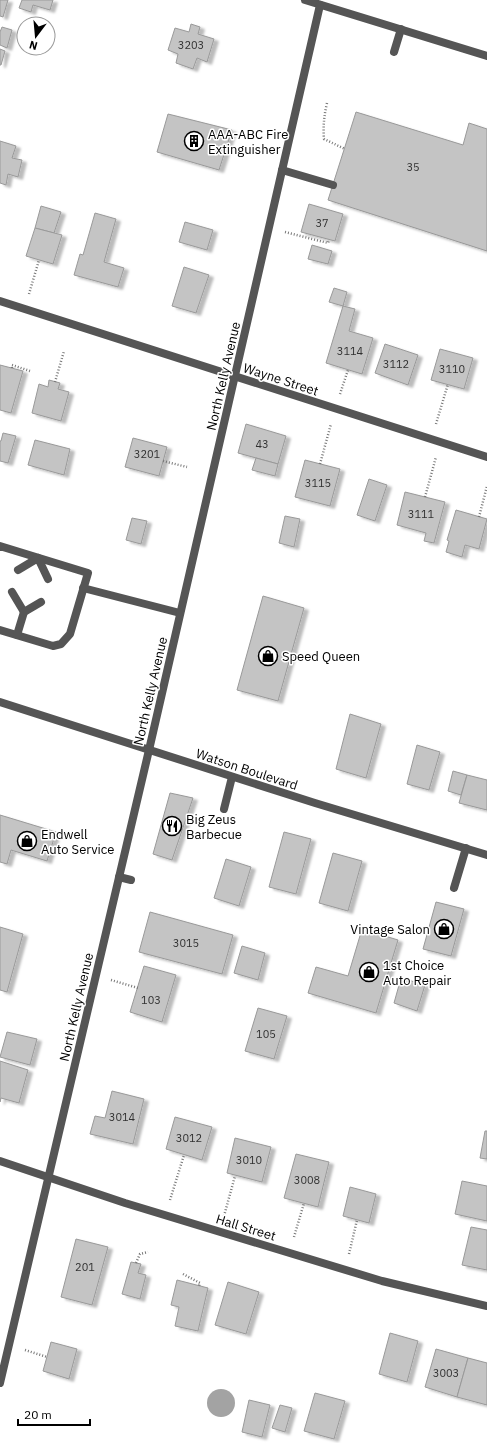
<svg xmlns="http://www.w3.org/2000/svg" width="487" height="1443" font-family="'IBM Plex Sans',sans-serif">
<defs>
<filter id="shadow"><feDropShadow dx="4.5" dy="2.5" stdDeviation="1" flood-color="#0004"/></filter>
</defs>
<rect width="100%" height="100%" fill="#fff"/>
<circle fill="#a3a3a3" cx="221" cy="1403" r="14"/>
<g fill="#c4c4c4" stroke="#999" filter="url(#shadow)">
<path d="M0 0H8L3 17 0 16Z"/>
<path d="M22 0H53L50 10 33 5 31 12 19 8Z"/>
<path d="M191 24 200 27 198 34 214 39 207 62 197 58 193 69 176 63 178 54 168 50 175 28 189 32Z"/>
<path d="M2 27 12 30 7 48 0 45V32Z"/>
<path d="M0 49 5 51 1 65H0Z"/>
<path d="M356 112 463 145 469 123 487 129V251L328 200Z"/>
<path d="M168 114 232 130 219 170 157 152Z"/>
<path d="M0 141 16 146 12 158 22 160 18 177 8 174 6 185 0 183Z"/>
<path d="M309 204 343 214 335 241 301 232Z"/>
<path d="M41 206 61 212 54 233 35 228Z"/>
<path d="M95 213 116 219 104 262 124 268 118 287 74 275 80 254 83 255Z"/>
<path d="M185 222 213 230 207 250 179 242Z"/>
<path d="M35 228 62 235 53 264 26 256Z"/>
<path d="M312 245 332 251 328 264 308 259Z"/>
<path d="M184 267 209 275 196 313 172 306Z"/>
<path d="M334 288 347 292 343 306 329 302Z"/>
<path d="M343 306 355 309 349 331 373 338 362 374 326 363Z"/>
<path d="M385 344 418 355 408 385 375 373Z"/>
<path d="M440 349 473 358 464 389 431 380Z"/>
<path d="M0 365 23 371 11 413 0 410Z"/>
<path d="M49 380 60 383 58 389 69 392 61 421 32 413 39 384 48 387Z"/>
<path d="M246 424 286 436 278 464 238 453Z"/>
<path d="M3 433 16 436 8 463 0 461V441H1Z"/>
<path d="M133 438 167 447 159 476 125 467Z"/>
<path d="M35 440 70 449 64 475 28 465Z"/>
<path d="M256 458 278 464 275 476 252 470Z"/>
<path d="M305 460 340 469 330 506 295 497Z"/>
<path d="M369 479 387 485 375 521 357 515Z"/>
<path d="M405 492 445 502 434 543 424 541 426 533 397 525Z"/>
<path d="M456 510 487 519 479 549 465 545 462 557 446 552 449 541 447 540Z"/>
<path d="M285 516 300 519 294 547 279 543Z"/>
<path d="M132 518 147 521 141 544 126 540Z"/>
<path d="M263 596 304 608 278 701 237 690Z"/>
<path d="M350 714 381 724 366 778 336 769Z"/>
<path d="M417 745 440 752 429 790 407 784Z"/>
<path d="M453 771 467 775 461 795 448 791Z"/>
<path d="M467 775 487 780V810L459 803Z"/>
<path d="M170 793 193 798 172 860 153 854Z"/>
<path d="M0 815 56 832 47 861 11 850 7 864 0 862Z"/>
<path d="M284 832 311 839 296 894 269 887Z"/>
<path d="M333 853 362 861 348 911 319 903Z"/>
<path d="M226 859 251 867 239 906 214 898Z"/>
<path d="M436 902 464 909 451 956 423 949Z"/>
<path d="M150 912 233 935 222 974 139 952Z"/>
<path d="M0 927 23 934 7 992 0 990Z"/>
<path d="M362 929 398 940 376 1013 308 993 316 967 348 976Z"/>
<path d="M242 946 265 953 258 980 234 973Z"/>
<path d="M144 966 176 975 162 1022 130 1012Z"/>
<path d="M401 978 425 985 417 1011 394 1003Z"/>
<path d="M258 1008 287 1016 274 1059 245 1051Z"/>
<path d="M7 1032 37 1039 30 1065 0 1057Z"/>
<path d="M0 1061 28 1070 19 1103 1 1098 0 1102Z"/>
<path d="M112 1091 144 1099 133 1144 90 1134 95 1116 105 1118Z"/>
<path d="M175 1117 212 1127 202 1160 166 1149Z"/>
<path d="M485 1131H487V1159L480 1158Z"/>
<path d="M235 1138 271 1147 262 1182 227 1173Z"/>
<path d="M296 1154 329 1162 318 1207 284 1198Z"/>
<path d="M462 1181 487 1186V1221L455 1214Z"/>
<path d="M350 1187 376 1194 369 1223 343 1216Z"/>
<path d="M471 1227 487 1230V1270L462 1265Z"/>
<path d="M76 1239 108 1247 92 1305 61 1297Z"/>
<path d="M131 1262 141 1264 138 1273 146 1275 140 1299 122 1294Z"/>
<path d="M177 1280 208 1288 198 1331 175 1326 179 1307 171 1305Z"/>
<path d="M228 1282 259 1292 246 1334 215 1325Z"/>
<path d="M390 1333 418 1341 407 1382 379 1374Z"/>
<path d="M51 1342 77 1349 69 1379 43 1371Z"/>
<path d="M436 1349 468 1358 457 1397 425 1387Z"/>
<path d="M468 1358 487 1363V1405L457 1397Z"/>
<path d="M315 1393 345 1401 334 1439 304 1431Z"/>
<path d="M249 1400 270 1405 262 1437 242 1432Z"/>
<path d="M280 1405 292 1408 285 1432 272 1428Z"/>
</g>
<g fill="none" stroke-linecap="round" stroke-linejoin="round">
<g stroke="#777" stroke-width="2.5" stroke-dasharray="1 2" stroke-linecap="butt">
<path d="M327 103C324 116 323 126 324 139L345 149"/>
<path d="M285 232 328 243 329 240"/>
<path d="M29 294 39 260"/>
<path d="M12 368V365L30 371"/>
<path d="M55 382 64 351"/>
<path d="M340 394 348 370"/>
<path d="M436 424 448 384"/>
<path d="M163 461 187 467"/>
<path d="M320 464 331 424"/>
<path d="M425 497 436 457"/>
<path d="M479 517 487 486"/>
<path d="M111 980 138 988"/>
<path d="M170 1200 184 1155"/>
<path d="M224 1216 235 1176"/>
<path d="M294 1237 304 1203"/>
<path d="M349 1254 357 1220"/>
<path d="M136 1263 140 1254 148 1252"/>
<path d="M183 1274 200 1283 199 1286"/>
<path d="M25 1350 47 1357"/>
</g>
<g stroke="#555" stroke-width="8">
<path d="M394 52 401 29"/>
<path d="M282 170 333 185"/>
<path d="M0 547V546L88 573 70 634 61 644 53 646 0 630"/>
<path d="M18 570 38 558 48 579"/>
<path d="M83 588 180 613"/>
<path d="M12 592 24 612"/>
<path d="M17 635 24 612 41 602"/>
<path d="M224 809 232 777"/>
<path d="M119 877 131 880"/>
<path d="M454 888 466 848"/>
</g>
<g stroke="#555" stroke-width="8">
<path d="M305 0 487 56"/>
<path d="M0 301 487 457"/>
<path d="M0 1161 125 1203 382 1281 487 1306"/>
<path d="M0 1383 149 750 320 5"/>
</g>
<path stroke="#555" stroke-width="8" d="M0 702 315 803 487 855"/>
</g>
<defs>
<g id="building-ring" transform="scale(1)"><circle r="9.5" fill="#fff" stroke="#000" stroke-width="1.5"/><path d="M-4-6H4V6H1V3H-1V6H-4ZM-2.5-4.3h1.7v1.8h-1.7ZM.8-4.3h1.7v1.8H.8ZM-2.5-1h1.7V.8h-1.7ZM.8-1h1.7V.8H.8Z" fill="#000"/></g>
<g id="shop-ring" transform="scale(1)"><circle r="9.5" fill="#fff" stroke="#000" stroke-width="1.5"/><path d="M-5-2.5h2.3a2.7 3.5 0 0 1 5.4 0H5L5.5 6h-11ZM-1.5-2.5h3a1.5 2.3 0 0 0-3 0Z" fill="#000"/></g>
<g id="restaurant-ring" transform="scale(1)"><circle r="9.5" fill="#fff" stroke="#000" stroke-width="1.5"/><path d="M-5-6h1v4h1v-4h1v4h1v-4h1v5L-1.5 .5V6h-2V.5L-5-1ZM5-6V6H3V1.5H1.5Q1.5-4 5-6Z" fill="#000"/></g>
</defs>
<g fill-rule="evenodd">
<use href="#building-ring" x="194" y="141"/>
<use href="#shop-ring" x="268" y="656"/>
<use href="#restaurant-ring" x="172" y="826"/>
<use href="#shop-ring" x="27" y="841"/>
<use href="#shop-ring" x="444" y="929"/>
<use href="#shop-ring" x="369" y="972"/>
</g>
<g text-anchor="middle" stroke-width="3" stroke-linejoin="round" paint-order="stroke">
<g font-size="11" fill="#313131">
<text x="191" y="49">3203</text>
<text x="413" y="171">35</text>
<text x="322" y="227">37</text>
<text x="350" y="355">3114</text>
<text x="396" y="368">3112</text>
<text x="452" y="373">3110</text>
<text x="262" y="448">43</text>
<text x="147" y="458">3201</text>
<text x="318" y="487">3115</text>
<text x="421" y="518">3111</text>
<text x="186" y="947">3015</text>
<text x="151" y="1004">103</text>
<text x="266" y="1038">105</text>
<text x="122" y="1121">3014</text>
<text x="189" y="1142">3012</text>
<text x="249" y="1164">3010</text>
<text x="307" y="1184">3008</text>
<text x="85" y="1271">201</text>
<text x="446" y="1377">3003</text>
</g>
<g font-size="13" fill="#000" stroke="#fff" text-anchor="start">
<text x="208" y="139">AAA-ABC Fire<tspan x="208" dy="15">Extinguisher</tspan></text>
<text x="282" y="661">Speed Queen</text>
<text x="186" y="824">Big Zeus<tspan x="186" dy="15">Barbecue</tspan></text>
<text x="41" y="839">Endwell<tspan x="41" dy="15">Auto Service</tspan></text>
<text x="430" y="934" text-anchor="end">Vintage Salon</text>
<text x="383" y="970">1st Choice<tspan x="383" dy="15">Auto Repair</tspan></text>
</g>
<g font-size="13" fill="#000" stroke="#fff">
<text transform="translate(223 376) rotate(-77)" y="5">North Kelly Avenue</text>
<text transform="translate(281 379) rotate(18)" y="5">Wayne Street</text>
<text transform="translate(150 691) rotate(-77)" y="5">North Kelly Avenue</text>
<text transform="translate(247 769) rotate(18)" y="5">Watson Boulevard</text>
<text transform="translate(76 1007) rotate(-77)" y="5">North Kelly Avenue</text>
<text transform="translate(246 1227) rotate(17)" y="5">Hall Street</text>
</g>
</g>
<g transform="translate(36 36) rotate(196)"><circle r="19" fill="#ffffff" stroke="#999999"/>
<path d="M0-3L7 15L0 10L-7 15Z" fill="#000000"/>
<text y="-6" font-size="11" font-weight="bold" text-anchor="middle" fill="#000000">N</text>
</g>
<path d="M18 1419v6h72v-6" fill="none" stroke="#000000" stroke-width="2"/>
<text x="24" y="1419" font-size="12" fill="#000000" stroke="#ffffff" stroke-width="3" paint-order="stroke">20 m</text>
</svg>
